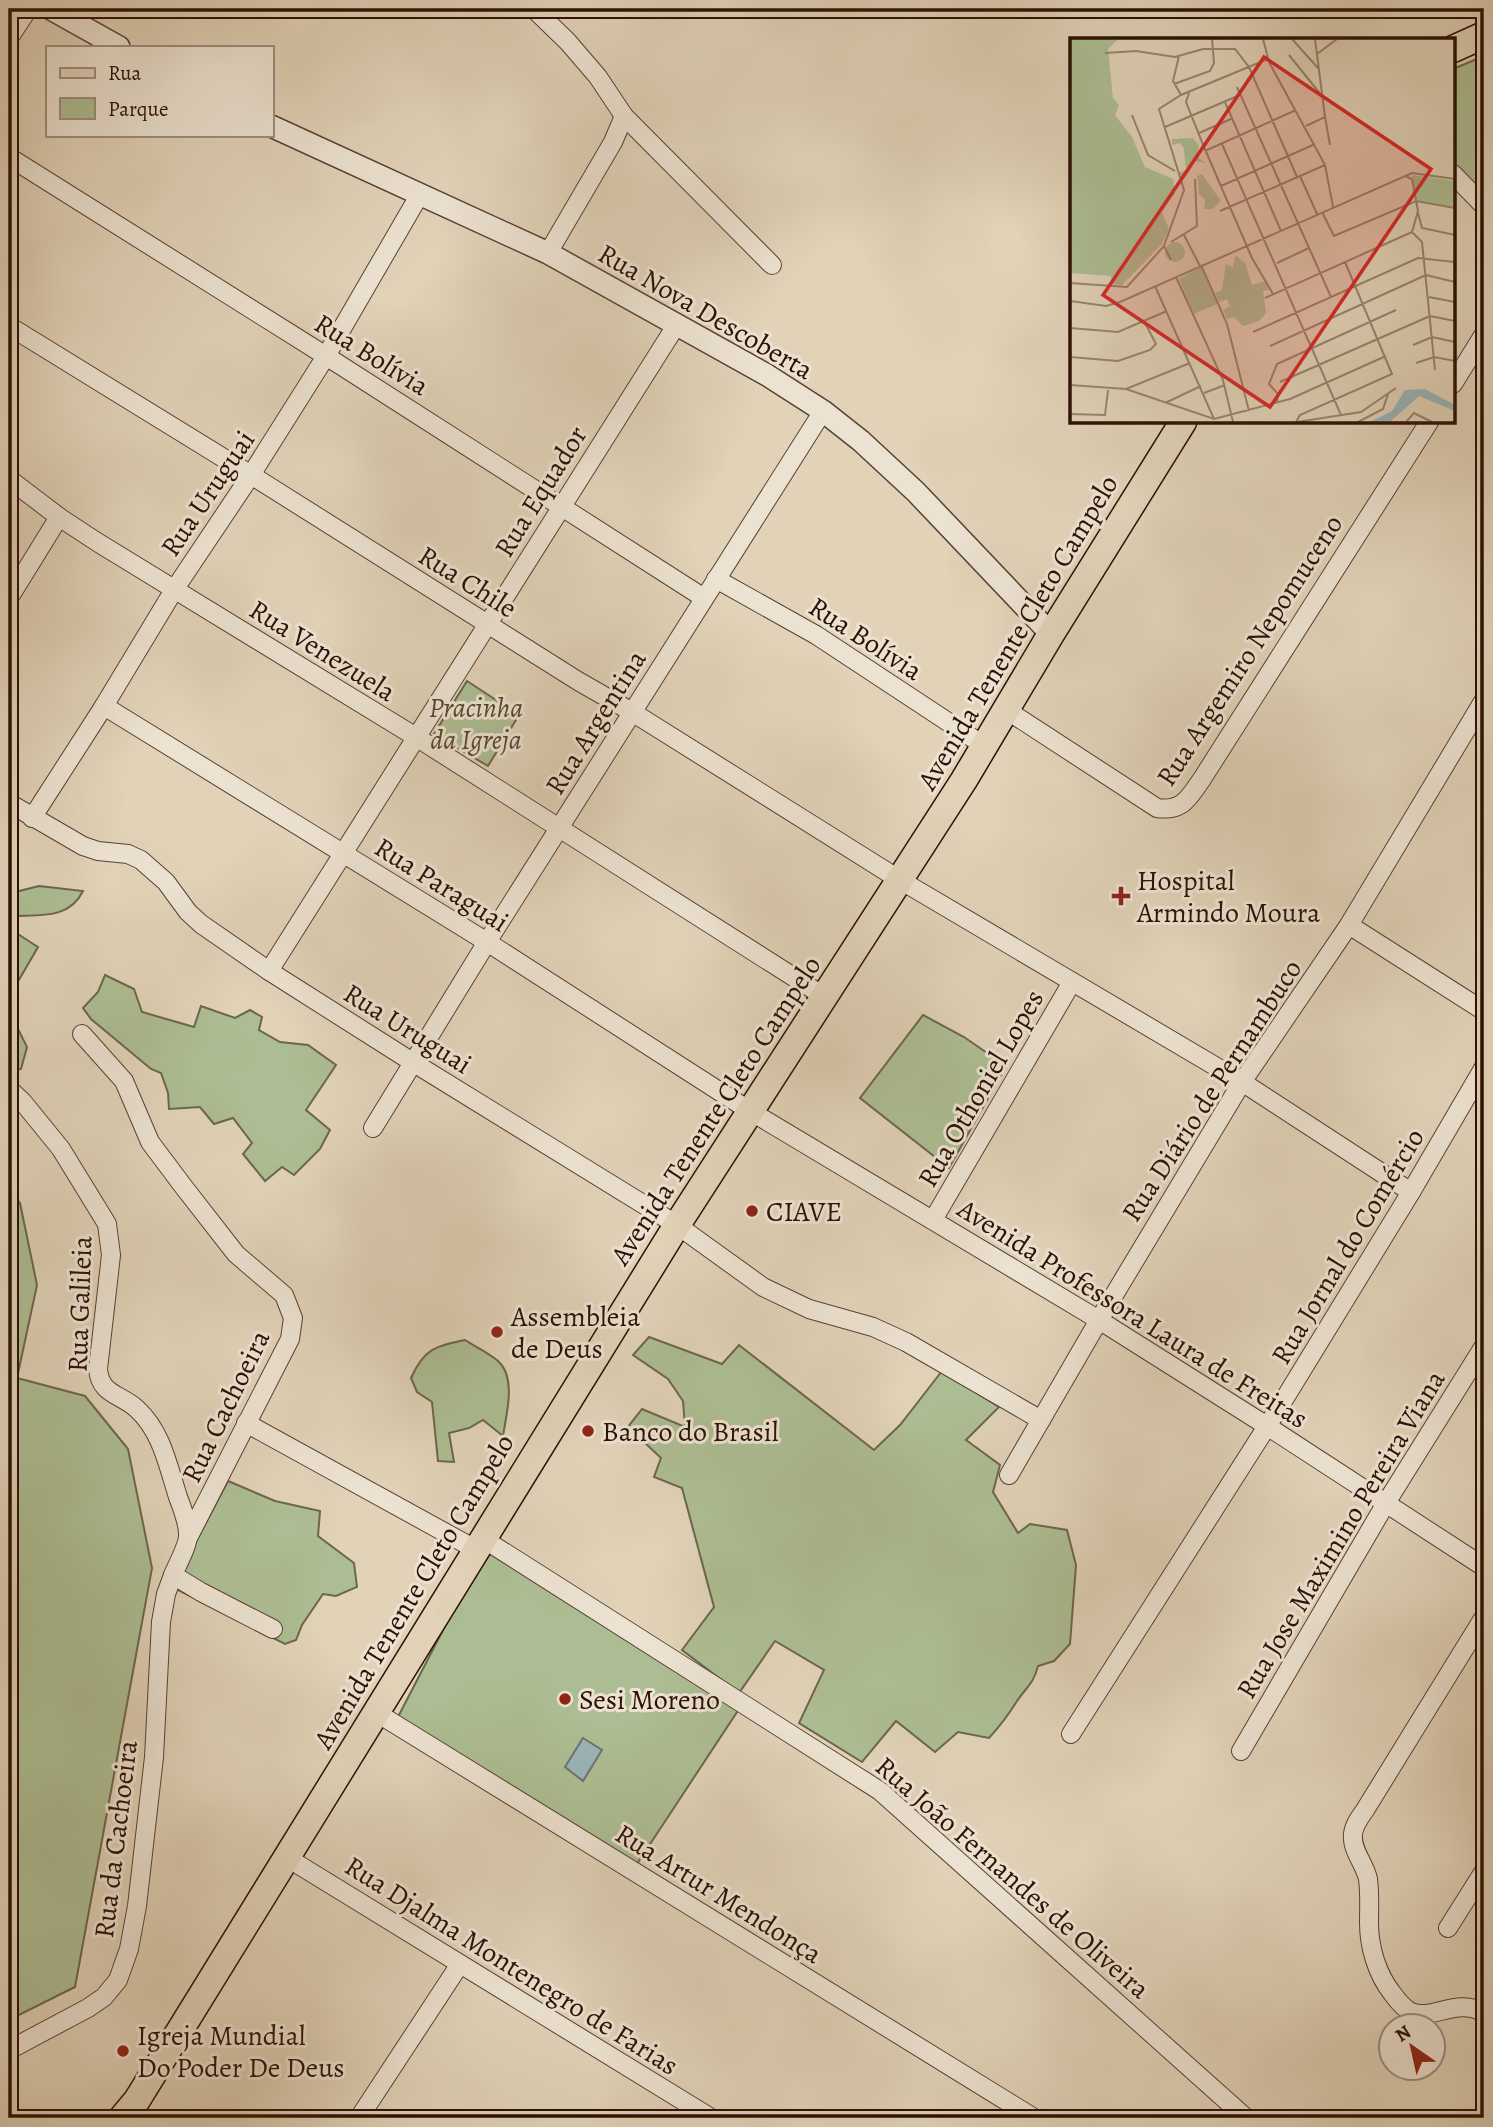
<svg xmlns="http://www.w3.org/2000/svg" width="1493" height="2127" font-family="Alegreya,serif">
<rect width="100%" height="100%" fill="#e1d2b8"/>
<filter id="stains"><feTurbulence type="fractalNoise" baseFrequency=".00286" numOctaves="4"/><feColorMatrix values="0 0 0 0 .2 0 0 0 0 .09 0 0 0 0 .02 0 0 0 .5 -.17"/></filter>
<radialGradient id="worn" r=".72"><stop offset=".6" stop-color="#630" stop-opacity="0"/><stop offset="1" stop-color="#630" stop-opacity=".3"/></radialGradient>
<g fill="#adbd93" stroke="#6c664c" stroke-width="2">
<path d="M1484 56V198L1453 167V69Z"/>
<path d="M467 681 519 715 488 766 434 734Z"/>
<path d="M39 886 83 891C70 918 43 915 16 916L10 929 38 947 9 997V890L11 893Z"/>
<path d="M105 975 134 989 142 1012 194 1027 201 1006 235 1018 250 1010 262 1017 259 1030 280 1042 308 1045 336 1065 306 1110 330 1130 320 1149 294 1175 282 1167 265 1181 243 1154 252 1143 233 1118 214 1124 200 1107 169 1109 168 1093 161 1073 151 1069 91 1019 83 1008 98 992Z"/>
<path d="M9 1011 27 1047 21 1069 9 1072Z"/>
<path d="M923 1015 964 1037 1006 1066 949 1168 860 1098Z"/>
<path d="M9 1191 20 1203 37 1285 17 1378 85 1396 128 1449 152 1568 75 1987 9 2020Z"/>
<path d="M649 1337 722 1364 739 1345 874 1450 900 1425 942 1371 999 1407 966 1440 1000 1465 993 1492 1018 1533 1030 1524 1067 1530 1076 1565 1070 1644 1054 1661 1038 1666C1033 1685 1027 1686 1017 1701 1009 1714 1000 1726 989 1738L958 1732 935 1752 896 1721 862 1762 799 1723 824 1670 775 1641 739 1693 682 1650 714 1607 682 1488 654 1477 661 1458 628 1427 642 1409 685 1427 683 1401 668 1379 633 1355Z"/>
<path d="M465 1340C476 1347 489 1353 498 1361 517 1378 506 1415 503 1436L483 1420 469 1428 449 1433 454 1462 438 1461 432 1402 417 1392 411 1378C424 1349 435 1346 465 1340Z"/>
<path d="M228 1481 275 1501 320 1511 318 1536 354 1563 357 1587 336 1596 323 1594 302 1625 296 1640 285 1644 178 1590 189 1555Z"/>
<path d="M486 1547 739 1709 635 1867 398 1717Z"/>
</g>
<path fill="#9ab5ba" stroke="#6e7372" stroke-width="2" d="M583 1738 602 1750 583 1781 565 1767Z"/>
<g fill="none" stroke-linecap="round" stroke-linejoin="round">
<g stroke="#594032" stroke-width="20">
<g id="minor">
<path d="M534 9 568 42 598 77 624 116 613 142 548 253"/>
<path d="M9 38 28 9"/>
<path d="M624 116 772 265"/>
<path d="M9 157 326 356 704 598"/>
<path d="M1453 174 1484 206"/>
<path d="M9 326 251 475 578 681 632 712 900 880 1242 1082 1411 1192"/>
<path d="M1453 384 1484 334"/>
<path d="M9 479 59 517 97 542 416 737 825 997"/>
<path d="M716 579 816 635 983 745"/>
<path d="M9 598 59 517"/>
<path d="M104 706 487 942 750 1111 1099 1320 1267 1426 1484 1567"/>
<path d="M1005 709 1157 808C1183 812 1189 797 1202 779L1429 422"/>
<path d="M9 803 83 846 98 851 128 854 141 860 166 882 188 912 201 924 269 971 414 1063 677 1225 763 1287 809 1309 873 1327 906 1342 1041 1420"/>
<path d="M32 818 104 706 174 590 251 475 326 356 420 194"/>
<path d="M1349 925 1484 1011"/>
<path d="M269 971 677 324"/>
<path d="M82 1034 124 1081 150 1142 183 1186 236 1254 284 1295 293 1318 290 1339 189 1536"/>
<path d="M9 1089 22 1101 61 1149 107 1224 111 1255 98 1369C100 1395 121 1394 137 1409 162 1432 168 1466 178 1497 182 1508 188 1522 188 1534 189 1544 177 1565 173 1575L201 1592 273 1629"/>
<path d="M373 1128 487 942 823 411"/>
<path d="M933 1220 1072 982"/>
<path d="M246 1423 475 1549"/>
<path d="M1009 1475 1099 1320 1242 1082 1349 925 1484 700"/>
<path d="M482 1538 880 1791 1246 2118"/>
<path d="M1484 1617 1365 1810C1360 1817 1354 1825 1353 1834 1351 1850 1365 1864 1368 1879 1370 1894 1369 1908 1369 1923 1369 1947 1377 1974 1392 1993 1397 2000 1403 2008 1411 2012 1432 2021 1457 1997 1484 2013"/>
<path d="M377 1713 1034 2118"/>
<path d="M1071 1734 1285 1398 1411 1192 1484 1067"/>
<path d="M1241 1751 1386 1503 1484 1346"/>
<path d="M286 1857 711 2118"/>
<path d="M1448 1928 1484 1871"/>
<path d="M9 2050 88 2008 104 1997 118 1980 129 1949 137 1906 154 1757 161 1622 166 1594 173 1575"/>
<path d="M359 2118 460 1964"/>
<path d="M1480 2118 1484 2114"/>
</g>
</g>
<g stroke="#594032" stroke-width="24">
<g id="tertiary">
<path d="M51 9 119 47"/>
<path d="M271 126 548 253 767 375 823 411 861 441 916 492 1051 634"/>
</g>
</g>
<g stroke="#2c1005" stroke-width="29">
<g id="primary">
<path d="M1453 49 1484 35"/>
<path d="M122 2118 137 2100 677 1225 964 780 1051 634 1183 422"/>
</g>
</g>
<use href="#minor" stroke="#ece2d1" stroke-width="18"/>
<use href="#tertiary" stroke="#ece2d1" stroke-width="21"/>
<use href="#primary" stroke="#e1d2b8" stroke-width="26"/>
</g>
<g fill="#8f2418" stroke="#ece2d1" stroke-width="2.5">
<path d="M1117.5 885.5h7v7h7v7h-7v7h-7v-7h-7v-7h7z"/>
<circle cx="752" cy="1211" r="7"/>
<circle cx="497" cy="1332" r="7"/>
<circle cx="588" cy="1431" r="7"/>
<circle cx="565" cy="1699" r="7"/>
<circle cx="123" cy="2051" r="7"/>
</g>
<g text-anchor="middle" stroke-width="6" stroke-linejoin="round" paint-order="stroke">
<g font-size="28" fill="#2c1005" stroke="#ece2d1">
<text transform="translate(706 311) rotate(30)" y="10">Rua Nova Descoberta</text>
<text transform="translate(372 354) rotate(32)" y="10">Rua Bolívia</text>
<text transform="translate(540 491) rotate(-58)" y="10">Rua Equador</text>
<text transform="translate(207 493) rotate(-56)" y="10">Rua Uruguai</text>
<text transform="translate(468 581) rotate(32)" y="10">Rua Chile</text>
<text transform="translate(1017 632) rotate(-59)" y="10">Avenida Tenente Cleto Campelo</text>
<text transform="translate(866 638) rotate(33)" y="10">Rua Bolívia</text>
<text transform="translate(323 650) rotate(32)" y="10">Rua Venezuela</text>
<text transform="translate(1249 650) rotate(-57)" y="10">Rua Argemiro Nepomuceno</text>
<text transform="translate(595 722) rotate(-58)" y="10">Rua Argentina</text>
<text transform="translate(442 884) rotate(32)" y="10">Rua Paraguai</text>
<text transform="translate(408 1028) rotate(32)" y="10">Rua Uruguai</text>
<text transform="translate(980 1088) rotate(-60)" y="10">Rua Othoniel Lopes</text>
<text transform="translate(1211 1090) rotate(-57)" y="10">Rua Diário de Pernambuco</text>
<text transform="translate(715 1110) rotate(-57)" y="10">Avenida Tenente Cleto Campelo</text>
<text transform="translate(1347 1246) rotate(-59)" y="10">Rua Jornal do Comércio</text>
<text transform="translate(79 1304) rotate(-88)" y="10">Rua Galileia</text>
<text transform="translate(1133 1313) rotate(32)" y="10">Avenida Professora Laura de Freitas</text>
<text transform="translate(225 1406) rotate(-64)" y="10">Rua Cachoeira</text>
<text transform="translate(1340 1534) rotate(-59)" y="10">Rua Jose Maximino Pereira Viana</text>
<text transform="translate(413 1591) rotate(-59)" y="10">Avenida Tenente Cleto Campelo</text>
<text transform="translate(115 1839) rotate(-83)" y="10">Rua da Cachoeira</text>
<text transform="translate(1013 1877) rotate(41)" y="10">Rua João Fernandes de Oliveira</text>
<text transform="translate(719 1893) rotate(32)" y="10">Rua Artur Mendonça</text>
<text transform="translate(512 1965) rotate(32)" y="10">Rua Djalma Montenegro de Farias</text>
</g>
<g font-size="28" font-style="italic" fill="#534430" stroke="#ece2d1">
<text x="476" y="717">Pracinha<tspan x="476" dy="32">da Igreja</tspan></text>
</g>
<g font-size="28" fill="#2c1005" stroke="#ece2d1" text-anchor="start">
<text x="1137" y="890">Hospital<tspan x="1137" dy="32">Armindo Moura</tspan></text>
<text x="766" y="1221">CIAVE</text>
<text x="511" y="1326">Assembleia<tspan x="511" dy="32">de Deus</tspan></text>
<text x="602" y="1441">Banco do Brasil</text>
<text x="579" y="1709">Sesi Moreno</text>
<text x="137" y="2045">Igreja Mundial<tspan x="137" dy="32">Do Poder De Deus</tspan></text>
</g>
</g>
<g transform="translate(1070 38)">
<rect width="385" height="385" fill="#e1d2b8"/>
<path d="M0 1H48L38 11 43 60 49 67 45 77 62 99 75 129 103 141 105 155 92 174 99 191 92 206 52 247 42 246 41 238 0 235ZM123 100 129 108 127 119 136 125 125 123 115 140 107 135 116 132 114 111 110 105 102 107V101ZM132 136 151 163 143 171H134L135 162 129 156 127 138ZM342 137 385 143V169L346 162ZM95 214a10 10 0 1 1 20 0a10 10 0 1 1-20 0ZM165 217 175 225 182 247 195 243 199 252 193 253 196 275 189 283 173 288 164 279 157 281 153 272 160 268 157 261 149 264 145 255 152 252 156 226 163 230ZM131 229 147 266 124 276 109 241Z" fill="#adbd93"/>
<path d="M355 351 385 367V373L349 358 320 384H300L322 373 335 352Z" fill="#9ab5ba"/>
<path fill="none" stroke="#998470" stroke-width="2" d="M193 1 199 24 255 127 263 169M222 1 248 30M35 15 66 13 105 19 133 11H165L179 29 227 139M247 16 267 1M219 17 252 58M109 18 103 43 111 57M104 46 140 33 144 25 142 1M167 49 261 259M119 55 116 64 134 109 182 220 203 256M155 64 211 193M62 77 78 117 105 133M255 79 260 107M236 88 255 79 245 1M95 89 170 57M129 95 161 81M152 106 271 377M135 113 226 72M230 138 247 176M335 138 342 141 348 173 342 194 352 204 365 332M151 148 245 106M150 173 255 127M252 174 264 198 346 163 385 170M348 175 352 190 385 197M114 197 130 228M101 204 127 188 125 141M101 222 94 208 114 152 89 71 111 57 198 21M207 225 239 210M131 227 157 286 179 373M356 237 385 244M106 239 153 342 163 384M0 245 57 249 94 208M85 248 144 381M359 259 385 264M195 260 342 194M0 263 36 268 50 264 342 135 385 141M360 278 385 283M0 290 48 294 97 273M183 294 348 220 385 224M343 307 362 299 385 304M200 308 356 237M0 319 48 323 80 312 86 306 74 283M346 325 364 319 385 323M210 344 360 278M0 347 56 351 120 325M56 351 144 381 220 361 316 318M134 355 155 347M95 365 131 348M207 365 208 356 199 346 207 326 326 272M0 376 35 377 38 352M226 384 230 377 322 336 275 224M227 384 291 374 326 350M288 384 313 371 318 356M336 384 344 375 362 384"/>
<path fill="#d62828" fill-opacity="0.15" stroke="#d62828" stroke-width="3.5" d="M194 19 361 131 200 369 33 257Z"/>
<rect width="385" height="385" fill="none" stroke="#2c1005" stroke-width="3.5"/>
</g>
<rect width="1493" height="2127" fill="none" stroke="#e1d2b8" stroke-width="35"/>
<rect x="10" y="10" width="1472" height="2106" fill="none" stroke="#2c1005" stroke-width="3.5"/>
<rect x="18" y="18" width="1458" height="2092" fill="none" stroke="#2c1005" stroke-width="2"/>
<rect x="46" y="46" width="228" height="91" fill="#ece2d1" stroke="#9f8e7f" stroke-width="2"/>
<rect x="60" y="68" width="35" height="10" fill="#e1d2b8" stroke="#9f8e7f" stroke-width="2"/>
<text x="108" y="80" font-size="21" fill="#2c1005">Rua</text>
<rect x="60" y="98" width="35" height="21" fill="#adbd93" stroke="#9f8e7f" stroke-width="2"/>
<text x="108" y="116" font-size="21" fill="#2c1005">Parque</text>
<g transform="translate(1412 2047) rotate(326)"><circle r="33" fill="#ece2d1" stroke="#9f8e7f" stroke-width="2"/>
<path d="M0-5L12 26L0 18L-12 26Z" fill="#8f2418"/>
<text y="-10" font-size="19" font-weight="bold" text-anchor="middle" fill="#2c1005">N</text>
</g>
<rect width="100%" height="100%" filter="url(#stains)"/>
<rect width="100%" height="100%" fill="url(#worn)"/>
</svg>
